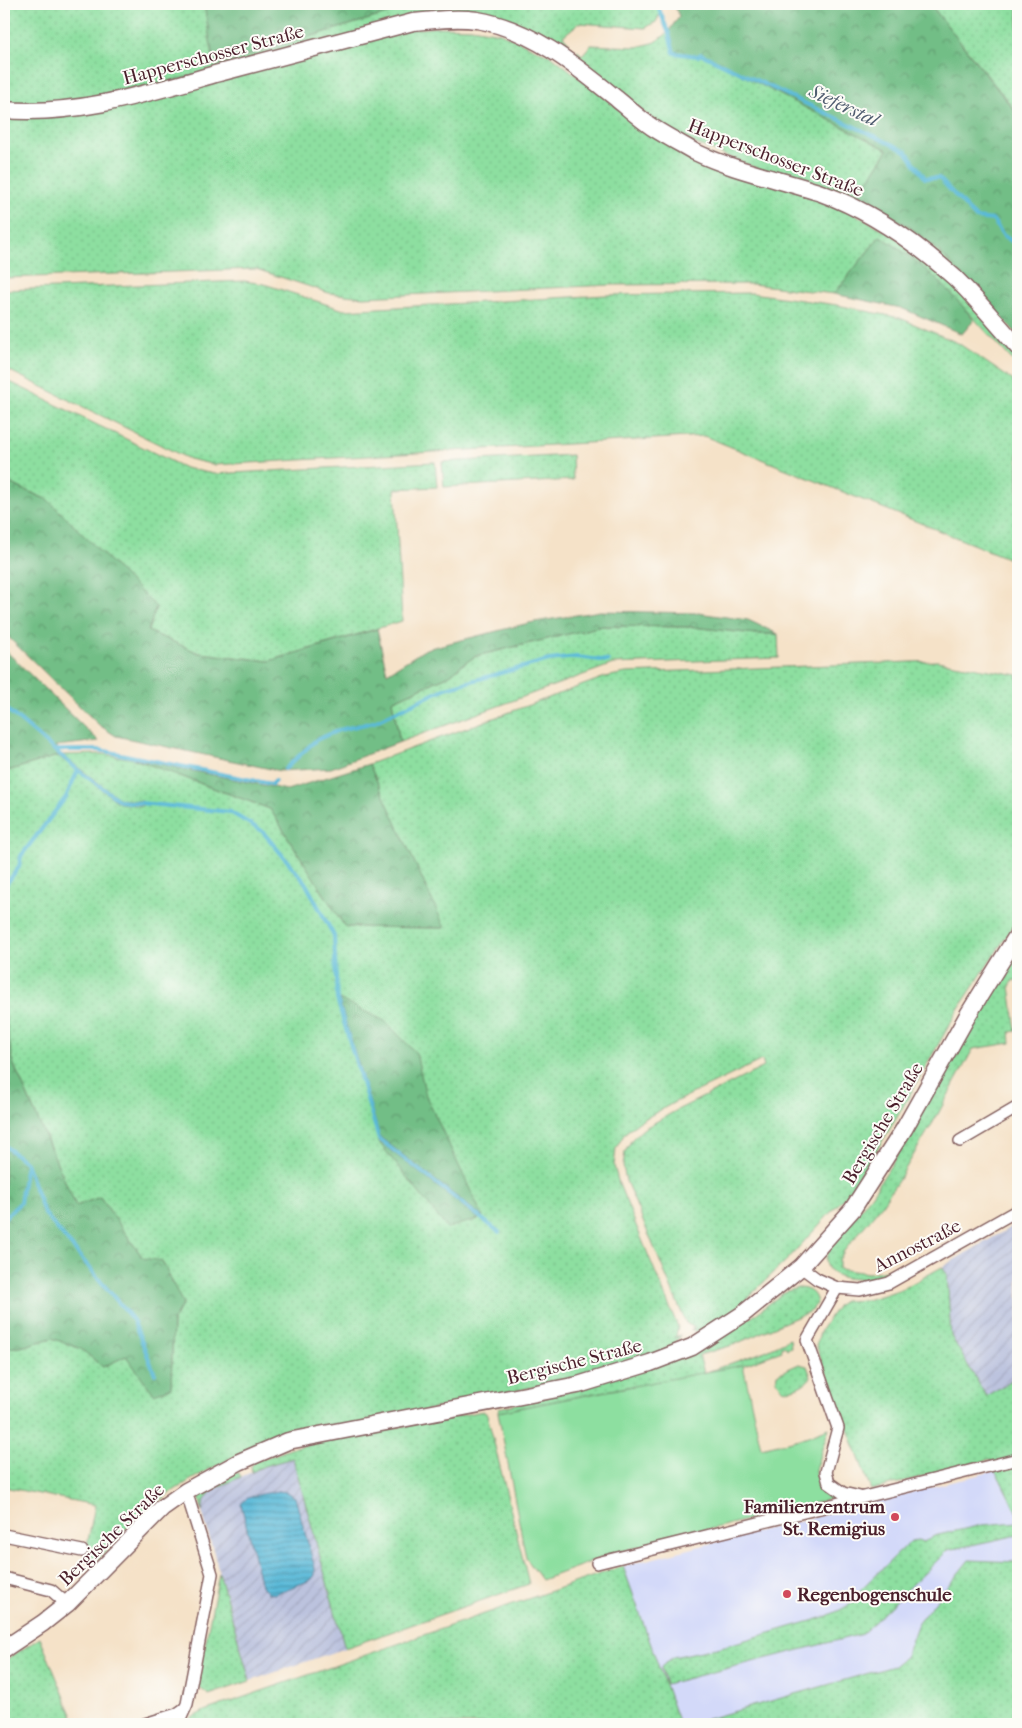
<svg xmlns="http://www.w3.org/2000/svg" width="1022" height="1728" font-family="'IM FELL French Canon',serif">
<defs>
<pattern id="industrial-furrows" width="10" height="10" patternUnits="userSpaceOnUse" patternTransform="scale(1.25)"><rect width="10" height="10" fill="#bcc3de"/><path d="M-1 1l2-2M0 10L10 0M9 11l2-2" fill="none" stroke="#a3a7bf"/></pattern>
<pattern id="grass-dots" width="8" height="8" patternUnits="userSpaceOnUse" patternTransform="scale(1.25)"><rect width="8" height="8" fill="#8ddfa0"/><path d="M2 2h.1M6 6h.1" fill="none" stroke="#7bbf8a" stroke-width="1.8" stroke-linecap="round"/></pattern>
<pattern id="forest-crowns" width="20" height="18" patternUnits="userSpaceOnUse" patternTransform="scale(1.25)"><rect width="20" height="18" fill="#72be86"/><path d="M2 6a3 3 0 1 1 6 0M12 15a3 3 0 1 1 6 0" fill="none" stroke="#609a6e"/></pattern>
<pattern id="water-rules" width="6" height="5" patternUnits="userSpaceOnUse" patternTransform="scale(1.25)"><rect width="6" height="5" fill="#5ab9d8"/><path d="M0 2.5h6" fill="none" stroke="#4c96af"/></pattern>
</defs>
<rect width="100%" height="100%" fill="#fdfcf7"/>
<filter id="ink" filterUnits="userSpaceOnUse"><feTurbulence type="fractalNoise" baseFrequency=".02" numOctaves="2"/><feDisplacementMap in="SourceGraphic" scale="10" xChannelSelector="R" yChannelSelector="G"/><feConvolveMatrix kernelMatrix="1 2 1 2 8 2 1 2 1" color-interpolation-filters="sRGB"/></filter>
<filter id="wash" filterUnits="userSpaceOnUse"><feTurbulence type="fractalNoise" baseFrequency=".0096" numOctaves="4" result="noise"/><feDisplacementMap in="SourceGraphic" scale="20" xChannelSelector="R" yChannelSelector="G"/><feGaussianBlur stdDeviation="1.12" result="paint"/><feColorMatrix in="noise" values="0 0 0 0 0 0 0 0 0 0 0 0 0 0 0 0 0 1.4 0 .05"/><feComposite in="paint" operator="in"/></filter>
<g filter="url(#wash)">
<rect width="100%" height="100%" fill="#f5e2c8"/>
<path fill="#d3d9f9" d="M994 1471 998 1475 1018 1515V1562L969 1560 918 1623 906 1656 894 1666 690 1724H679L623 1566Z"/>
<g fill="url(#industrial-furrows)">
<path d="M1018 1223V1377L986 1396 951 1336 947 1274 942 1267Z"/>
<path d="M293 1457 345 1648 250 1681 202 1511 204 1500 211 1491 264 1466Z"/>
</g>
<g fill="url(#grass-dots)" stroke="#6c7f66">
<path d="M4 4H204L215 65 420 4H658L661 12 656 22 645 28 579 23 563 36 569 43 561 45 473 15 100 98 34 105 4 103Z"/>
<path d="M930 4H1018V114Z"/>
<path d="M439 27 471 28 500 33 553 57 647 131 847 210 890 233 953 285 1018 355V366C974 320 935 270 880 236L834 294 752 284 610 285 363 297 329 293 256 269 4 278V116L408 30Z"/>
<path d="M667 34 701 54 888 150 858 195 910 227 943 255 997 313 906 229 677 136 657 123 575 56 577 50 582 55 591 45 636 47 653 43Z"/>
<path d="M244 281 264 284 344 310 606 295 752 293 837 305 900 318 958 343 1018 384V533L1017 538H1018V561L1012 560 704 436 215 465 189 459 4 368V290Z"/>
<path d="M4 379 185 468 214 474 435 462 437 487 395 489 402 621 269 661 199 653 147 631 48 500 11 484 4 477Z"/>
<path d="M572 455 573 480 444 487 442 462Z"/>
<path d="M602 626 692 627 756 634H778L779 658 613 664 400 742 392 701 450 675 462 665 476 656Z"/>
<path d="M937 661 1018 675V919L959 1008 896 1119 853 1188 788 1259 733 1312 699 1332 691 1330 695 1328 686 1323 626 1181 623 1166 625 1152 632 1139 643 1129 679 1109 764 1067 762 1060 675 1102 639 1122 625 1133 616 1148 614 1166 619 1184 678 1327 676 1336 673 1338 681 1335 673 1346 654 1354 580 1377 252 1448C210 1468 168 1490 133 1522 121 1533 110 1546 99 1559L85 1556 95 1505 4 1487V1348L21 1347 52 1338 81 1349 103 1367 126 1356 171 1388 173 1320 183 1304 143 1258 100 1197 76 1206 13 1063 4 1009V821L6 810 4 772 58 756 119 803 142 806V801L120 799 62 755 103 754 134 759 270 809 345 927 444 928 369 764 605 677 626 673Z"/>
<path d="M1018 949V983L1013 980 1010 986 1016 1031 1010 1032 1011 1043 973 1049 938 1114 898 1181 881 1206 844 1251 839 1260V1269L868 1273 895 1269 896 1274C881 1279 826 1287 826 1260 825 1249 864 1206 873 1193 911 1136 941 1075 975 1016 989 993 1004 971 1018 949Z"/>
<path d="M942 1267 947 1274 951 1336 986 1396 1018 1377V1515L998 1475 994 1471 991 1459 871 1490 816 1345 821 1330 838 1305 844 1301 866 1300 884 1295 904 1288Z"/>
<path d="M798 1288C809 1288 816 1293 817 1304L813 1308V1310L733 1345 699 1355 704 1373 765 1351 790 1339 791 1347 787 1349 785 1346H781L782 1351 744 1365 724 1378 704 1382 632 1386 498 1412 499 1408 542 1398 752 1317 784 1292Z"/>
<path d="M799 1364 807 1366 811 1377C806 1385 791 1392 782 1389L776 1380 777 1374Z"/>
<path d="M483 1411 487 1414 529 1584 345 1648 293 1458 264 1466 252 1472 251 1467 254 1462 296 1447Z"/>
<path d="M234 1473H239L241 1477C222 1486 205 1488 202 1511L198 1491Z"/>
<path d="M1018 1522V1535L948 1550 862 1634 666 1684 661 1667 673 1657 721 1647 825 1617 842 1609 854 1602 862 1588 911 1541 918 1540 923 1542 930 1539 934 1536 982 1525Z"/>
<path d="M969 1560 1018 1562V1724H690L894 1666 906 1656 918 1623Z"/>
<path d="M623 1566 679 1724H188L190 1719 204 1711Z"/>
<path d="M219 1573 250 1681 209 1695 197 1686Z"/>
<path d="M40 1638 76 1724H4V1661Z"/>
</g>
<g fill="url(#forest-crowns)" stroke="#5e6e58">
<path d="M204 4H420L214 65Z"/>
<path d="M674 4H930L1018 115V335L943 255 910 227 858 195 888 150 701 54 698 56 674 53 669 34H667L679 16Z"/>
<path d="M880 236C916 258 948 287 974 320L962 334 901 308 834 294Z"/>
<path d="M4 477 11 484 48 500 156 607 148 631 199 653 269 661 377 629 387 673 426 649 529 623 600 611 698 613 748 620 778 634H756L692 627 602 626 476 656 462 665 450 675 392 701 400 742 331 768 280 771 116 736 99 725 4 633Z"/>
<path d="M4 649 85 728 99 741 56 746 58 756 4 772Z"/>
<path d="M134 759 287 790 369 764 445 928 345 927 270 809Z"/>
<path d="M339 999 385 1021 416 1053 426 1096 483 1217 380 1137Z"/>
<path d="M4 1009 13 1063 76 1206 100 1197 143 1258 162 1261 183 1304 173 1320 171 1388 154 1394 126 1356 103 1367 81 1349 52 1338 21 1347 4 1348Z"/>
<path d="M377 1140 479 1219 447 1228Z"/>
</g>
<path fill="#8ddfa0" stroke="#6c7f66" d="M743 1365 761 1448 800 1439 829 1428 815 1470C815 1485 824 1491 835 1498L618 1552 542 1580 526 1558 498 1412Z"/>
<path fill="url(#water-rules)" stroke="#526c82" d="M278 1491 286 1492 295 1497 315 1568V1575L311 1580 274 1594 268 1593 261 1586 241 1504C247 1494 267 1494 278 1491Z"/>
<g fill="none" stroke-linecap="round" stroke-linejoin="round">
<g stroke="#5ab9d8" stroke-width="4">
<path d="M657 4 669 34 674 53 698 56 701 54 906 151 925 178H939L976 218 993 220 1003 235 1018 246"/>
<path d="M4 707 78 770 66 797 21 856 19 867 4 887"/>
<path d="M54 750H100L272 784 275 781"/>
<path d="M285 769 316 740 339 730 374 722 446 688 549 660 577 657 608 661"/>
<path d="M78 770 120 801 230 812 262 831 305 882 334 936 337 999 379 1139 499 1232"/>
<path d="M4 1145 26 1163 20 1203 4 1218"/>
<path d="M26 1163 44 1213 133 1320 155 1374"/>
</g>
</g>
</g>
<g filter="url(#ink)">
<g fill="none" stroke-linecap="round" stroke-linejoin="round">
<g stroke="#866362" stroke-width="14">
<g id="street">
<path d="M960 1141 1018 1107"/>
<path d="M801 1267 817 1279 837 1288 860 1290 889 1283 1018 1210"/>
<path d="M837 1288 807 1340 838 1428 826 1472 829 1483 843 1493 860 1497"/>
<path d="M4 1535 82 1551"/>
<path d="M597 1563 1018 1459"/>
<path d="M4 1578 51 1590 67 1604"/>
<path d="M145 1724 177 1714 184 1709"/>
<path d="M178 1724 187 1704 212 1574 186 1491"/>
</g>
</g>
<g stroke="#866362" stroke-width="19">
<g id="secondary">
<path d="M4 110C78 116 148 93 219 73 283 56 348 39 413 22 434 20 456 17 477 20 531 29 575 65 617 99 628 108 640 119 652 127 666 136 681 144 695 152 735 171 779 179 821 193 871 211 915 242 954 277 977 299 997 324 1018 347"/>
<path d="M4 1649 43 1623 67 1604 162 1508 186 1491 239 1462 288 1441 578 1385 650 1363 692 1347 743 1314 801 1267 852 1210 904 1129 969 1013 1018 934"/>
</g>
</g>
<use href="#street" stroke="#fff" stroke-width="11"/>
<use href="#secondary" stroke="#fff" stroke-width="16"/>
</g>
</g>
<g fill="#d1495b" stroke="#fdfcf7" stroke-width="2">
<circle cx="895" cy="1517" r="5"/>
<circle cx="787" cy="1594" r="5"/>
</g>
<g text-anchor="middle" stroke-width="4" stroke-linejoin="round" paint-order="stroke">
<g font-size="19" fill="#4a1f2b" stroke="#fdfcf7">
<text transform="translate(213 54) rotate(-15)" y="7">Happerschosser Straße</text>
<text transform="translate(776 157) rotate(21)" y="7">Happerschosser Straße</text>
<text transform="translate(882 1123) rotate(-59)" y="7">Bergische Straße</text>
<text transform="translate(917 1245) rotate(-27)" y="7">Annostraße</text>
<text transform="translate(574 1361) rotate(-14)" y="7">Bergische Straße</text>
<text transform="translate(111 1534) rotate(-44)" y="7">Bergische Straße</text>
</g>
<g font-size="19" font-weight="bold" fill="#4a1f2b" stroke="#fdfcf7" text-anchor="end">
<text x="885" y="1513">Familienzentrum<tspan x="885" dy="22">St. Remigius</tspan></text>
<text x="797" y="1601" text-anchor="start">Regenbogenschule</text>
</g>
<g font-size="20" font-style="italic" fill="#505d70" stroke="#fdfcf7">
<text transform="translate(844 105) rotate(25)" y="7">Sieferstal</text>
</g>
</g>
<rect width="1022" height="1728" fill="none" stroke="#fdfcf7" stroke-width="20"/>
</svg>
